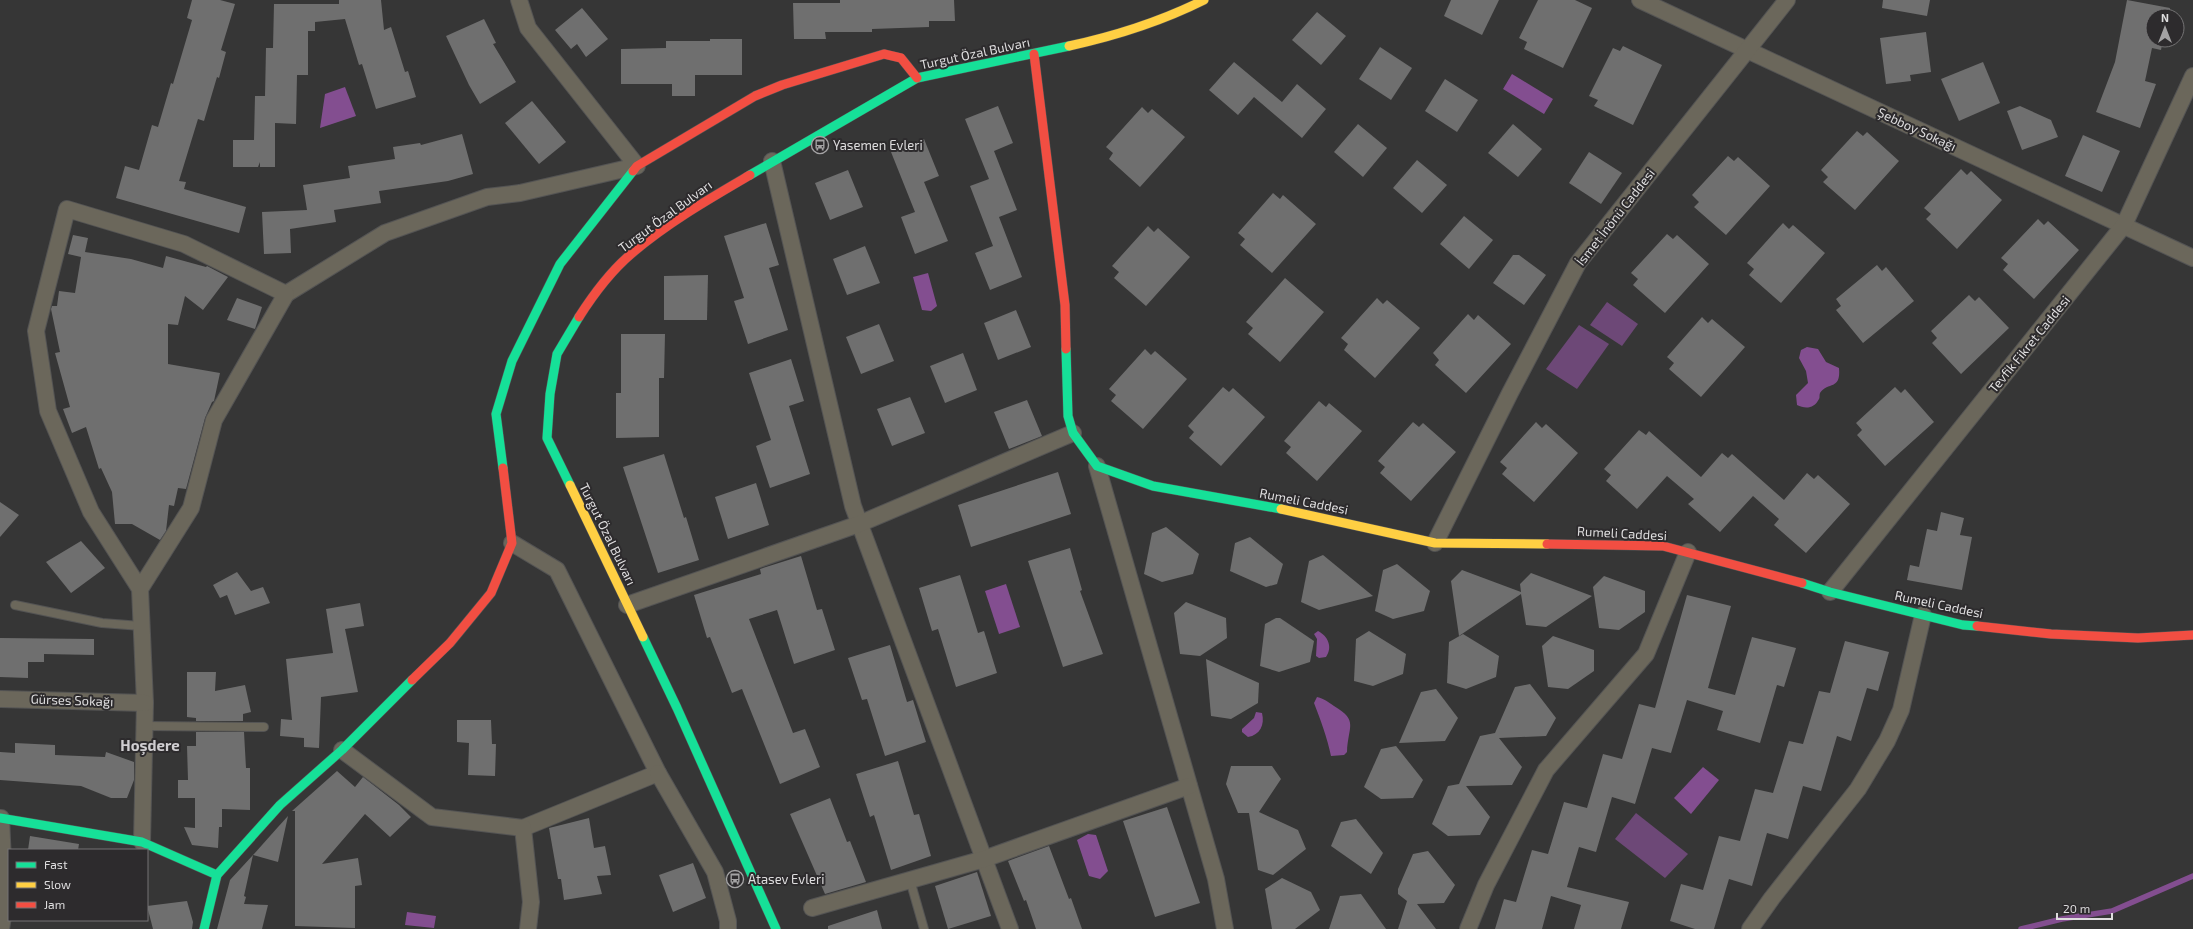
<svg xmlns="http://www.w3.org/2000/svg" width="2193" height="929" font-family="'Exo 2',sans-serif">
<rect width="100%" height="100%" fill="#363636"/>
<g fill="#6d4877">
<path d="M1607 302 1638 324 1622 346 1590 325Z"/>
<path d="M1579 325 1609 344 1577 389 1546 369Z"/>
<path d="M1636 813 1688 854 1665 878 1615 839Z"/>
</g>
<g fill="#834e90">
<path d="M1512 74 1553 99 1544 114 1503 89Z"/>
<path d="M345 87 356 116 320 128 325 94Z"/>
<path d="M928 273 937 306 931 311 922 310 913 277Z"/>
<path d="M1807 347 1818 349 1826 362 1839 368C1841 391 1828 381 1820 393 1819 395 1820 398 1819 399 1814 409 1805 409 1797 405L1796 395 1808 383 1806 371 1799 358 1801 350Z"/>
<path d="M1006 584 1020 627 999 634 985 591Z"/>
<path d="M1318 631C1328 636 1333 647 1326 657L1319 658 1316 656 1317 639 1314 634Z"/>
<path d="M1317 697C1325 699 1328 702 1334 706 1359 721 1348 726 1347 752L1344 755 1331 756C1327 737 1321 721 1314 703Z"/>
<path d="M1256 712 1262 713C1265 725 1260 735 1248 737L1242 732V729L1254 718Z"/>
<path d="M1703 767 1719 780 1691 814 1674 798Z"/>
<path d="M1088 834 1096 835 1108 871 1100 879 1089 876 1077 840Z"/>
<path d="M407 912 436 916 434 928 405 925Z"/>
</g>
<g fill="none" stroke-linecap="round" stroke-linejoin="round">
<path stroke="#834e90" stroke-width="5.5" d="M2021 929 2062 919 2112 911 2193 876"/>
</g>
<g fill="#6f6f6f">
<path d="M192 0H220L235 4 221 50 226 52 219 78 217 77 204 121 198 119 179 181 186 182 184 189 246 207 239 233 116 198 125 166 139 170 152 125 158 127 171 83 173 84 192 20 187 18Z"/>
<path d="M339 0H381L384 30 391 27 405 72 408 71 416 97 376 109 362 64 359 65 345 19 315 22V31H308V75H297L296 124 275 123V167H260V162L258 167H233V140H254L255 96H265L266 48H273L274 4H339Z"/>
<path d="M840 0H954L955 21H929V27L872 29V32H825L826 39H794L793 3H840Z"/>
<path d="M1451 0H1499L1482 35 1444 16Z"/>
<path d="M1538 0H1575L1592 8 1563 68 1524 49 1527 42 1519 38Z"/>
<path d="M1883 0H1930L1927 16 1882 8Z"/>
<path d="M2127 0 2170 8 2168 16H2153V40H2163L2161 50 2152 48 2145 81 2156 84 2140 128 2096 112 2115 62Z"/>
<path d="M582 8 608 39 586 57 577 44 571 49 555 30Z"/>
<path d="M1317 12 1346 36 1321 65 1292 40Z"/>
<path d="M484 19 496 43 493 44 516 82 480 104 469 85 446 36Z"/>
<path d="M1926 32 1931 72 1910 75 1911 81 1886 84 1880 38Z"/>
<path d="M710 39H742V75H695V96H672V84H621V49L666 48V41H710Z"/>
<path d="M1623 46 1662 65 1633 125 1594 106 1598 100 1589 96 1613 48 1620 51Z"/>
<path d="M1380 47 1412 68 1391 100 1359 79Z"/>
<path d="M1234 62 1282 102 1297 84 1326 109 1302 138 1254 97 1238 115 1209 90Z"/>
<path d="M1983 62 2000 103 1959 121 1941 79Z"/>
<path d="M1445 79 1478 100 1457 132 1425 111Z"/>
<path d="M532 101 566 142 539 164 505 123Z"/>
<path d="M998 106 1013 143 994 151 1017 210 999 217 1022 277 990 290 975 253 993 246 970 186 989 179 965 119Z"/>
<path d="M2020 106 2051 120 2058 137 2022 150 2007 111Z"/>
<path d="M1142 107 1148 113 1152 109 1185 137 1140 187 1109 159 1113 153 1106 147Z"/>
<path d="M1358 124 1387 148 1363 177 1334 152Z"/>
<path d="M1513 124 1542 149 1518 177 1488 153Z"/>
<path d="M1857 131 1863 136 1867 132 1899 161 1855 210 1823 182 1828 177 1821 170Z"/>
<path d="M462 134 473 174 448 181 379 191 381 203 334 210 336 222 290 229 291 253 264 254 262 212 307 210 303 185 350 178 348 166 395 159 393 147 420 143 421 145Z"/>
<path d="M2083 135 2120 151 2102 192 2065 176Z"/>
<path d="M924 139 939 176 924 182 948 241 915 254 901 217 915 212 891 152Z"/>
<path d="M1589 152 1622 173 1601 204 1569 183Z"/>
<path d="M1728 156 1734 161 1738 157 1770 186 1726 235 1694 207 1699 202 1692 195Z"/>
<path d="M1417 160 1447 185 1422 213 1393 188Z"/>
<path d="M1961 169 1967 175 1971 171 2002 200 1957 249 1926 219 1931 214 1924 208Z"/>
<path d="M848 170 863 207 830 220 815 183Z"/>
<path d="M1273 193 1280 199 1283 195 1316 224 1272 273 1240 245 1245 239 1238 233Z"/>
<path d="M1464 216 1493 240 1469 269 1440 244Z"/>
<path d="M2038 219 2044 225 2048 221 2079 250 2034 299 2003 270 2008 264 2001 258Z"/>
<path d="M766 223 779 265 769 268 788 330 748 344 734 301 744 298 724 236Z"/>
<path d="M1783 223 1789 229 1793 225 1825 253 1781 303 1749 275 1754 269 1747 263Z"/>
<path d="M1148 226 1154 232 1158 228 1190 257 1146 306 1114 278 1119 272 1112 266Z"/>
<path d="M1667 234 1673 239 1677 235 1709 264 1665 313 1633 285 1638 279 1631 273Z"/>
<path d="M73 235 88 238 85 252 131 259 163 268 166 256 206 267 207 266 228 277 203 310 185 296 178 325 168 324V364L220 373 214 401 212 402 205 418 186 489 178 488 174 506 169 505 166 531 160 540 132 524H115L112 492 101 468 99 469 86 427 72 433 63 409 70 407 55 353 60 352 51 309 52 306H57L59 291 75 293 81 257 68 254Z"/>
<path d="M865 246 880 283 847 295 833 259Z"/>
<path d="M1513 255H1519L1546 275 1524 305 1493 283Z"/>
<path d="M1877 265 1882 271 1886 267 1914 301 1863 343 1836 310 1841 306 1836 299Z"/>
<path d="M708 275 707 320H664V276Z"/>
<path d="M1285 278 1324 312 1280 362 1248 334 1253 328 1246 322Z"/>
<path d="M1969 295 1975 301 1979 297 2009 328 1961 374 1932 343 1937 338 1931 331Z"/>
<path d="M237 298 262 307 255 329 227 320Z"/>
<path d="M1377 298 1383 304 1387 300 1420 328 1375 378 1344 350 1348 344 1341 338Z"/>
<path d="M1016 310 1031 347 998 360 984 323Z"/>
<path d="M1468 314 1474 320 1478 315 1511 344 1466 393 1435 365 1439 360 1433 353Z"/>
<path d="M1702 317 1708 323 1712 319 1745 347 1701 397 1669 369 1674 363 1667 357Z"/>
<path d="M879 324 894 361 861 374 846 337Z"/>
<path d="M621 334H665L664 378H659V437L616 438V393H621Z"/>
<path d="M1145 349 1151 355 1155 351 1187 379 1143 429 1111 401 1116 395 1109 389Z"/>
<path d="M963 353 977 390 945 403 930 366Z"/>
<path d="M791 359 804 401 789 406 810 474 770 488 756 446 771 440 749 373Z"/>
<path d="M1223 387 1229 392 1233 388 1265 417 1221 466 1189 438 1194 432 1188 426Z"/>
<path d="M1895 387 1901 393 1905 389 1934 422 1885 466 1857 435 1862 430 1856 423Z"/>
<path d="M910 397 925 433 892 446 877 409Z"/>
<path d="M1027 400 1042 436 1009 449 994 412Z"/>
<path d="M1319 401 1326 407 1329 403 1362 431 1317 481 1286 453 1291 447 1284 441Z"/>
<path d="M1413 422 1419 427 1423 423 1456 452 1411 501 1380 473 1385 467 1378 461Z"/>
<path d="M1536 422 1542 428 1546 424 1578 453 1534 502 1502 474 1507 468 1500 462Z"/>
<path d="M1639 430 1646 435 1649 431 1701 477 1722 453 1728 458 1732 454 1784 500 1807 473 1814 479 1818 475 1850 504 1806 553 1774 525 1779 519 1753 496 1720 532 1688 504 1694 499 1667 476 1637 509 1606 481 1611 475 1604 469Z"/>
<path d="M664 454 684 518 686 517 699 560 658 573 623 467Z"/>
<path d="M1058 472 1071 514 971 547 958 505Z"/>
<path d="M756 483 769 525 728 539 715 497Z"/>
<path d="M0 502 19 515 0 537Z"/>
<path d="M1941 512 1964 518 1960 535 1972 537 1962 590 1907 580 1910 565 1919 567 1927 529 1937 531Z"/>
<path d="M1166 527 1199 554 1193 574 1162 582 1144 574 1152 533Z"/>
<path d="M1250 537 1283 564 1277 584 1266 587 1230 571 1235 543Z"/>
<path d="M81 541 105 568 71 593 46 562Z"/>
<path d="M1070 548 1082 590 1080 591 1103 654 1063 667 1028 561Z"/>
<path d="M1323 555 1373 596 1319 610 1301 602 1309 561Z"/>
<path d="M801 556 817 610 822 609 835 650 794 664 777 610 749 619 793 733 805 729 820 767 780 784 742 689 732 693 710 637 707 638 694 595 761 574 760 569Z"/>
<path d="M1397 564 1430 591 1424 611 1393 619 1375 611 1383 570Z"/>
<path d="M1462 570 1521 592 1520 584 1531 573 1592 596 1546 627 1526 625 1521 594 1459 636 1451 581Z"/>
<path d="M237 572 251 591 263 587 270 603 235 615 227 595 220 598 213 585Z"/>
<path d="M960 575 978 633 984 631 997 673 956 687 938 629 932 631 919 588Z"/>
<path d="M1604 576 1645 591V612L1619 630 1599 628 1593 587Z"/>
<path d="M1687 595 1731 606 1708 688 1735 695 1752 637 1796 648 1784 687 1777 685 1760 743 1717 730 1723 711 1687 700 1671 753 1652 748 1635 804 1612 797 1596 852 1579 847 1567 887 1629 902 1621 929H1574L1581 905 1551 896 1542 929H1495L1504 899 1516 902 1532 850 1548 854 1564 802 1587 808 1603 754 1622 759 1639 704 1655 708Z"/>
<path d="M1186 602 1226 618 1227 638 1200 656 1180 654 1174 613Z"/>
<path d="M360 603 364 626 345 629 358 692 321 697 319 748 304 747V738L280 736 281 719 292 720 286 659 333 653 326 609Z"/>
<path d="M1276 618H1280L1314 641 1310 662 1279 672 1260 666 1265 624Z"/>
<path d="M1369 631 1406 654 1403 674 1373 686 1354 681 1356 639Z"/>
<path d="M1463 634 1499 656 1496 677 1466 689 1447 683 1449 642Z"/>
<path d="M1553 636 1594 650V671L1568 689 1548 687 1542 646Z"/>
<path d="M0 638 94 639V655L44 654V662H28V678L0 677Z"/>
<path d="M1845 641 1889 652 1878 691 1867 688 1851 741 1837 736 1821 791 1803 786 1788 839 1767 833 1752 886 1729 879 1714 929H1695L1670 921 1681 884 1703 890 1719 836 1740 841 1755 789 1773 793 1789 741 1803 744 1819 691 1830 693Z"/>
<path d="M890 645 907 702 913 700 926 742 885 756 867 699 862 700 848 658Z"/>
<path d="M1206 659 1259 683 1258 703 1231 719 1211 716Z"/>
<path d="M187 672H216L215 691 245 685 251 712 243 714V721H196V718L187 717Z"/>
<path d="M1530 684 1556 718 1546 736 1499 738 1522 767 1512 785 1466 786 1490 817 1480 835 1448 836 1432 824 1448 786 1459 784 1480 736 1495 733 1515 687Z"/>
<path d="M1436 689 1458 718 1445 741 1399 743 1421 692Z"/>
<path d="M457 720H491L492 744H496L495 776 468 775 469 743 457 742Z"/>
<path d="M196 732H244L246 768H250V810L222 809V827H219L218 848 192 845 184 827 195 828V798H178V780H188L187 746H196Z"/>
<path d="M15 743 55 745V755L105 757 106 752 134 762V780L127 798H111L81 786 0 780V752L15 753Z"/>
<path d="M1396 746 1423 780 1413 798 1381 799 1364 787 1381 749Z"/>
<path d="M898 761 914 815 919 814 931 856 891 870 874 815 870 817 856 774Z"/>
<path d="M1231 766H1272L1281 779 1259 812 1298 830 1306 849 1273 875 1258 870 1249 813H1238L1226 784Z"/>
<path d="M337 771 355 787 363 777 399 805 411 817 390 837 365 814 322 864 358 858 362 885 355 886V928L295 926V811H292Z"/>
<path d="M830 798 847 842 850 841 866 882 825 894 790 814Z"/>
<path d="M1167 807 1200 903 1155 917 1123 821Z"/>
<path d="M288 816 278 862 253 855 278 827Z"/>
<path d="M589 818 594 848 605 846 611 875 597 876 602 894 564 900 561 879H558L549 828Z"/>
<path d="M1356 819 1383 853 1371 874 1331 846 1341 822Z"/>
<path d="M30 836 79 844 78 850H28Z"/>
<path d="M1049 846 1069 899 1071 898 1082 929H1036L1026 900 1024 901 1008 861Z"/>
<path d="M1428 851 1455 885 1444 903 1417 904 1436 929H1398L1407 901 1398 894V889L1413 854Z"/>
<path d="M253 855 244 896 246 897 244 904 268 905 262 929H217L230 880Z"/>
<path d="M693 863 706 898 673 912 659 875Z"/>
<path d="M977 872 991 916 948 929 935 886Z"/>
<path d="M1282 878 1311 892 1320 910 1295 929H1272L1265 889Z"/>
<path d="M1361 894 1386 929H1329L1340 896Z"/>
<path d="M187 901 193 922 192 929H153L147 906Z"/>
<path d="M877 910 882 929H828V926Z"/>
</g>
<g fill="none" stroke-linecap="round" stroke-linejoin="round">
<g stroke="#545454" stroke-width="10">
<g id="lane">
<path d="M15 605 102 623 141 626"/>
<path d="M144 726 264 727"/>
<path d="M910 880 924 929"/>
</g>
</g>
<g stroke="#545454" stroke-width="18">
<g id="street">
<path d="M1640 0 2193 258"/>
<path d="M772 161 853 506 1010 929"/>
<path d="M286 294 385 233 487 197 520 193 637 166 528 28 519 0"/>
<path d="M1097 466 1216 879 1225 929"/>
<path d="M512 543 557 570 658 773 523 828"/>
<path d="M1435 543 1510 393 1578 263 1787 0"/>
<path d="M140 589 191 508 214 420 286 294 184 244 67 209 36 331 48 411 91 512 140 589 145 703 142 842"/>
<path d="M1830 592 2124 225 2193 76"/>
<path d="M627 605 859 524 1073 433"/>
<path d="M0 699 145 703"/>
<path d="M342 750 432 817 523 828 531 902 528 929"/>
<path d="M658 773 715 872 728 921V929"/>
<path d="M812 908 984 859 1189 786"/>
<path d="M1 929 5 904 1 818"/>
<path d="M1468 929 1486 885 1546 770 1646 654 1688 552"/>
<path d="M1750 929 1772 898 1858 789 1887 741 1901 710 1923 615"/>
</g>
</g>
<g stroke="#545454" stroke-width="10">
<g id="fast">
<path d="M750 175 917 78 1069 46"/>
<path d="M1066 349 1068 416 1073 433 1097 466 1153 486 1281 509"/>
<path d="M503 468 496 414 512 361 560 264 633 171"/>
<path d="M570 485 547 438 550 394 557 354 579 317"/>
<path d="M1802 583 1830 592 1963 625 1977 626"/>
<path d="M643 637 677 708 776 929"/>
<path d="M0 818 142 842 217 875"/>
<path d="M204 929 217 875 280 805 342 750 412 680"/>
</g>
</g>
<g stroke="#545454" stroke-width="10">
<g id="slow">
<path d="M1069 46C1115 36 1162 21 1204 0"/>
<path d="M570 485 643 637"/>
<path d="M1281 509 1435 543 1547 544"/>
</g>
</g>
<g stroke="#545454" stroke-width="10">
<g id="jam">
<path d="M1034 54 1065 305 1066 349"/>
<path d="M633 171 637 166 755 96 782 85 884 54 901 58 917 78"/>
<path d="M579 317C593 295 611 271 631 254 667 223 709 199 750 175"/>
<path d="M1547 544 1663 546 1802 583"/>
<path d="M1977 626 2051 634 2138 638 2193 635"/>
<path d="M412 680 450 643 491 593 512 543 503 468"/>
</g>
</g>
<use href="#lane" stroke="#6b675b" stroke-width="8"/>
<use href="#street" stroke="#6b675b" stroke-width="16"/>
<use href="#fast" stroke="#16e098" stroke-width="9"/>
<use href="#slow" stroke="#ffcf43" stroke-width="9"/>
<use href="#jam" stroke="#f24e42" stroke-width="9"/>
</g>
<defs>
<g id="bus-ring" transform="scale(0.9)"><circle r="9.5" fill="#2d2b2d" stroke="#a4a3a4" stroke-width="1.5"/><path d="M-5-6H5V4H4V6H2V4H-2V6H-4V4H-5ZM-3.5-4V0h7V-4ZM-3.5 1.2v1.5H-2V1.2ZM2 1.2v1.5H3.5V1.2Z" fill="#a4a3a4"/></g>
</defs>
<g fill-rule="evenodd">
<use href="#bus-ring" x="820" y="145"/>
<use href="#bus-ring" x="735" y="879"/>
</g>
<g text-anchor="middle" stroke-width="4" stroke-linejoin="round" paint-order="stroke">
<g font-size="13" fill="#dfdedf" stroke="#2d2b2d">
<text transform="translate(975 53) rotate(-12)" y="5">Turgut Özal Bulvarı</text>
<text transform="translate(1917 129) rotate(25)" y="5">Şebboy Sokağı</text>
<text transform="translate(665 216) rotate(-36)" y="5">Turgut Özal Bulvarı</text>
<text transform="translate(1615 217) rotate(-52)" y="5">İsmet İnönü Caddesi</text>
<text transform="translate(2029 344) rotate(-51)" y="5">Tevfik Fikret Caddesi</text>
<text transform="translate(1304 501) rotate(11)" y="5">Rumeli Caddesi</text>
<text transform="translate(1622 533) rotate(3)" y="5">Rumeli Caddesi</text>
<text transform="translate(608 534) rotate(64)" y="5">Turgut Özal Bulvarı</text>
<text transform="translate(1939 604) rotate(12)" y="5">Rumeli Caddesi</text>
<text transform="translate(72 700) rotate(2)" y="5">Gürses Sokağı</text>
</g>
<g font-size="13" fill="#dfdedf" stroke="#2d2b2d" text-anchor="start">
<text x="833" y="150">Yasemen Evleri</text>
<text x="748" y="884">Atasev Evleri</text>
</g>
<g font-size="15" font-weight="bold" fill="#d0ced1" stroke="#2d2b2d">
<text x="150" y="751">Hoşdere</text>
</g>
</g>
<rect x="8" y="849" width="140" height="72" fill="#2d2b2d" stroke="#747374"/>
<rect x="16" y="862" width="20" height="6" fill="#16e098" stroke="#747374"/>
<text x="44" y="869" font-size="12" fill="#dfdedf">Fast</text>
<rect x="16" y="882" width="20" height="6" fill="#ffcf43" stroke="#747374"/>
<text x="44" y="889" font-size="12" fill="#dfdedf">Slow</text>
<rect x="16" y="902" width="20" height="6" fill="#f24e42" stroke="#747374"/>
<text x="44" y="909" font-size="12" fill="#dfdedf">Jam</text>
<g transform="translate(2165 28)"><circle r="19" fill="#2d2b2d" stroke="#747374"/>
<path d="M0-3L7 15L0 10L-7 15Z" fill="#a4a3a4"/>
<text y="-6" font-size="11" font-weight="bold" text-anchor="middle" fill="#dfdedf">N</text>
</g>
<path d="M2057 913v6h55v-6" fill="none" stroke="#dfdedf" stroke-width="2"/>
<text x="2063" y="913" font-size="12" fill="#dfdedf" stroke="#2d2b2d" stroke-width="3" paint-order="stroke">20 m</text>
</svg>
